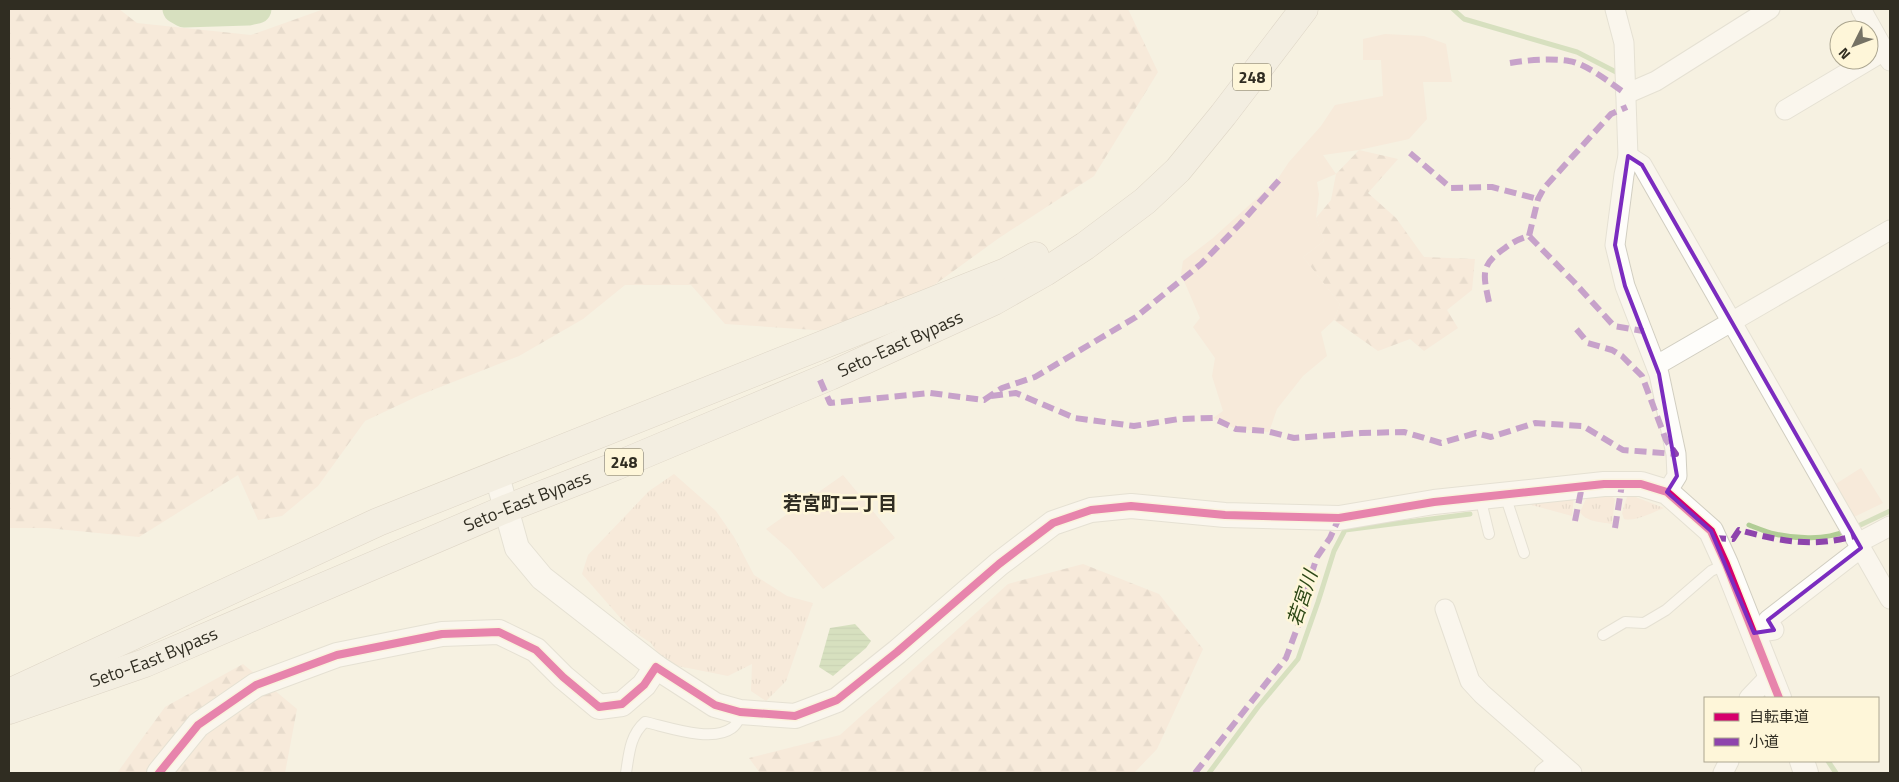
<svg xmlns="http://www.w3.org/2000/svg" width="1899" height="782" font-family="'Titillium Web','Noto Sans JP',sans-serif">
<defs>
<pattern id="grass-tufts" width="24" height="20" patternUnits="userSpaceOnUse" patternTransform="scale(1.25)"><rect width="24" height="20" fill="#f8e2d0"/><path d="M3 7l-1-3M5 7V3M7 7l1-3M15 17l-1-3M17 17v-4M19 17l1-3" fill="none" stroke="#d5c2b2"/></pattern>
<pattern id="forest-firs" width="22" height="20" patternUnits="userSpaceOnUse" patternTransform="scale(1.25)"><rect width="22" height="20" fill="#f8e2d0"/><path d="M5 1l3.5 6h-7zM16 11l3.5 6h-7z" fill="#d5c2b2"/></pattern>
<pattern id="water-rules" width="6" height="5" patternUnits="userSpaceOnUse" patternTransform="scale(1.25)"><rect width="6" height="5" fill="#b1cd95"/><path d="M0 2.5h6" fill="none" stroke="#99b080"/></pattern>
</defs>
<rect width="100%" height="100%" fill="#f6f1e1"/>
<g fill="url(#grass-tufts)">
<path d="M674 474 716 511 734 537 754 575 787 596 813 603 786 681 766 701 751 691 752 664 728 676 668 664 659 655 651 643 630 629 582 574 588 555 649 491Z"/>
<path d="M1574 495 1572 516 1528 504Z"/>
<path d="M1609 495 1615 499 1612 524C1601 522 1586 522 1580 512L1587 497Z"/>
<path d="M1633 496 1664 508C1653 512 1636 522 1624 519L1622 513 1627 497Z"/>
</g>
<g fill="url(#forest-firs)">
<path d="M9 9H119L137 23 251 35 324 9H1128L1158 72 1094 176 999 238 919 296 845 332 725 324 691 285H625L583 319 519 356 420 395 365 421 318 486 282 516 258 520 238 475 139 537 47 528H9Z"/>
<path d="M1359 150 1398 159 1368 193 1396 218 1424 257 1475 259 1472 290 1447 310 1458 328 1424 351 1410 339 1378 351 1334 320 1340 304 1303 257 1324 241 1316 218 1331 200 1336 174Z"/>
<path d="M1083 564 1159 594 1203 649 1157 749 1134 773H760L749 758 840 735 1008 584Z"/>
<path d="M243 664 297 709 285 773H117L165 707Z"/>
</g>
<g fill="#f8e2d0">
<path d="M1385 34 1424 36 1446 44 1452 82H1423L1427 119 1409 139 1359 150 1323 155 1336 174 1317 182 1319 194 1316 218 1324 241 1303 257 1340 304 1334 320 1321 332 1327 356 1303 376 1277 409 1269 432 1236 429 1213 418 1223 411 1212 376 1215 358 1193 327 1200 318 1181 274 1183 261 1213 238 1277 180 1289 162 1321 126 1335 105 1383 96 1381 60H1363V39Z"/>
<path d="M1861 468 1883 503 1852 518 1834 485Z"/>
<path d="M843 475 895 538 823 589 790 550 766 529Z"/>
</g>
<path fill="url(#water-rules)" d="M855 624 871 641 866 648 833 676 819 667 830 628Z"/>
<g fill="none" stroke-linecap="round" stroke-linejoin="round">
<g stroke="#b1cd95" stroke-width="5">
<path d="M1453 9 1464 19 1577 52 1616 72"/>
<path d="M1749 525C1757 528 1766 532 1775 534 1796 539 1826 540 1846 531"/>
<path d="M1854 528 1890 511"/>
<path d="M1828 761 1836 773"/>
<path d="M1209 773 1258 707 1298 659 1318 602 1334 551 1345 530 1470 514"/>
</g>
<path stroke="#b1cd95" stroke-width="29" d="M177 9 184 13 248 11 257 9"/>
<g stroke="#d1cec1" stroke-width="12">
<g id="service">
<path d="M1505 495 1524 553"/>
<path d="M1480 497 1489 534"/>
<path d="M1603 635 1625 622 1644 623 1666 610 1711 571 1726 564"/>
<path d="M626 773C629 754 630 735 645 722 668 727 712 743 732 728 737 725 740 717 743 712"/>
</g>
</g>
<g stroke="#d1cec1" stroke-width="21">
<g id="minor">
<path d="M1615 9 1624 43 1628 156 1624 175 1615 245 1625 286 1659 374 1676 454 1677 476 1667 492"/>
<path d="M1861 9 1890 61"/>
<path d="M1626 94 1656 81 1770 9"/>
<path d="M1785 110 1884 51"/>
<path d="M1628 156 1642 165 1890 599"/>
<path d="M1657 365 1890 230"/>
<path d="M1858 543 1890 526"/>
<path d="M1445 609 1470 681 1482 694 1572 773"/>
<path d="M1754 633 1774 630 1768 620 1861 548"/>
<path d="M1749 698 1771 675"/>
<path d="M1544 773 1558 762"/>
<path d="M1723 773 1729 761"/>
</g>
</g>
<g stroke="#d1cec1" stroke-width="26">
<g id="tertiary">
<path d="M497 476 517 548 542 578 656 667"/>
<path d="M1802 761 1806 773"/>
<path d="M159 773 198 725 256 685 337 655 442 634 499 632 536 650 563 677 599 707 622 704 644 685 656 667 715 705 740 712 795 716 837 700 897 652 999 564 1053 523 1091 510 1131 506 1225 515 1339 518 1434 502 1604 484H1641L1667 492 1711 531 1726 564 1779 698"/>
</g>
</g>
<g stroke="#c1b7a4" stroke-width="29">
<g id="trunk">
<path d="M9 693 378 522 1006 272 1035 256"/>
<path id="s1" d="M9 710 145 663 508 508 616 466 830 376 994 301 1045 272 1085 246 1145 201 1178 170 1223 115 1304 9"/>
</g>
</g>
<use href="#service" stroke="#fefdfa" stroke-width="10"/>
<use href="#minor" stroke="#fefdfa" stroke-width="19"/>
<use href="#tertiary" stroke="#fefdfa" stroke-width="24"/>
<use href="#trunk" stroke="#f0eae0" stroke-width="28"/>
<g stroke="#8e44ad" stroke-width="6" stroke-dasharray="12 6" stroke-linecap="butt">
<path d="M1510 63C1529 60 1549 58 1569 61 1585 63 1612 84 1626 94"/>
<path d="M1410 153 1451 188 1492 187 1538 199"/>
<path d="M1529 236 1538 199 1544 188 1611 114 1627 107"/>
<path d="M1489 302C1483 274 1480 265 1505 248 1513 242 1519 239 1529 236L1574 282 1614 326 1643 331"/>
<path d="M820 380 830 403 930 393 984 400 1002 388 1035 377 1136 317 1201 264 1240 224 1281 178"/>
<path d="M991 396 1016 393 1075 418 1134 426 1179 419 1213 418 1236 429 1266 431 1294 438 1361 433 1404 432 1441 443 1476 433 1491 437 1535 423 1583 426 1623 450 1676 454 1666 440 1642 376 1622 356 1612 350 1588 343 1573 325"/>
<path d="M1575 521 1582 486"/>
<path d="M1615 528 1622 484"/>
<path d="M1714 538 1733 539 1739 530C1779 541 1813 548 1854 536"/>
<path d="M1195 773 1286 658 1305 607 1308 584 1317 557 1330 538 1339 518"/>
</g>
<g stroke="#fef6d9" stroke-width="11">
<path id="cycleway" d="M159 773 198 725 256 685 337 655 442 634 499 632 536 650 563 677 599 707 622 704 644 685 656 667 715 705 740 712 795 716 837 700 897 652 999 564 1053 523 1091 510 1131 506 1225 515 1339 518 1434 502 1604 484H1641L1667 492 1711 531 1726 564 1779 698"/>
</g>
<use href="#cycleway" stroke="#d6006c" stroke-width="8"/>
</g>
<path d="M0 0H1899V782H0ZM1628 156 1642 165 1861 548 1768 620 1774 630 1754 633 1711 531 1667 492 1677 476 1659 374 1625 286 1615 245Z" fill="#f6f1e1" fill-opacity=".55" fill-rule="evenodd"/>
<path fill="none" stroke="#7b2cbf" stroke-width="4" stroke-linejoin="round" d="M1628 156 1642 165 1861 548 1768 620 1774 630 1754 633 1711 531 1667 492 1677 476 1659 374 1625 286 1615 245Z"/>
<g text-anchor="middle" stroke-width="5" stroke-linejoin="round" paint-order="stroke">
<g fill="#fef6d9" stroke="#6e6959" stroke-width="1">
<rect x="1233" y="63.5" width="38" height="27" rx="4"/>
<rect x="605" y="448.5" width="38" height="27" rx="4"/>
</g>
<g font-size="16" font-weight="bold" fill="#302d22">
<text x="1252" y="83">248</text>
<text x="624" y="468">248</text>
</g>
<g font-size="18" fill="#302d22" stroke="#fef6d9">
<text dy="6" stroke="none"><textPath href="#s1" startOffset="964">Seto-East Bypass</textPath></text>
<text dy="6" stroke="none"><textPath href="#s1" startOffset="559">Seto-East Bypass</textPath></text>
<text dy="6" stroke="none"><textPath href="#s1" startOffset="154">Seto-East Bypass</textPath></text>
</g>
<g font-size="19" font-weight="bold" fill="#302d22" stroke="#fef6d9">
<text x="840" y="510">若宮町二丁目</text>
</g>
<g font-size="19" font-style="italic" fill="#2d4816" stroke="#fef6d9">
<text transform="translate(1302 598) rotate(-72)" y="7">若宮川</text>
</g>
</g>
<rect width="1899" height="782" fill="none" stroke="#302d22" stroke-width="20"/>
<rect x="1704" y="697" width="175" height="65" fill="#fef6d9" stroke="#aca690"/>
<rect x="1714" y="713" width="25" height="8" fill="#d6006c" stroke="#aca690"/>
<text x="1749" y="722" font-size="15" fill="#302d22">自転車道</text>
<rect x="1714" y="738" width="25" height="8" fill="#8e44ad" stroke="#aca690"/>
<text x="1749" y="747" font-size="15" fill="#302d22">小道</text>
<g transform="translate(1854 45) rotate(228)"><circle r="24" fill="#fef6d9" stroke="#aca690"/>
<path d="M0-4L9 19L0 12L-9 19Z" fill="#757265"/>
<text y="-8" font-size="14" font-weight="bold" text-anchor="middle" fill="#302d22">N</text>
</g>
</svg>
